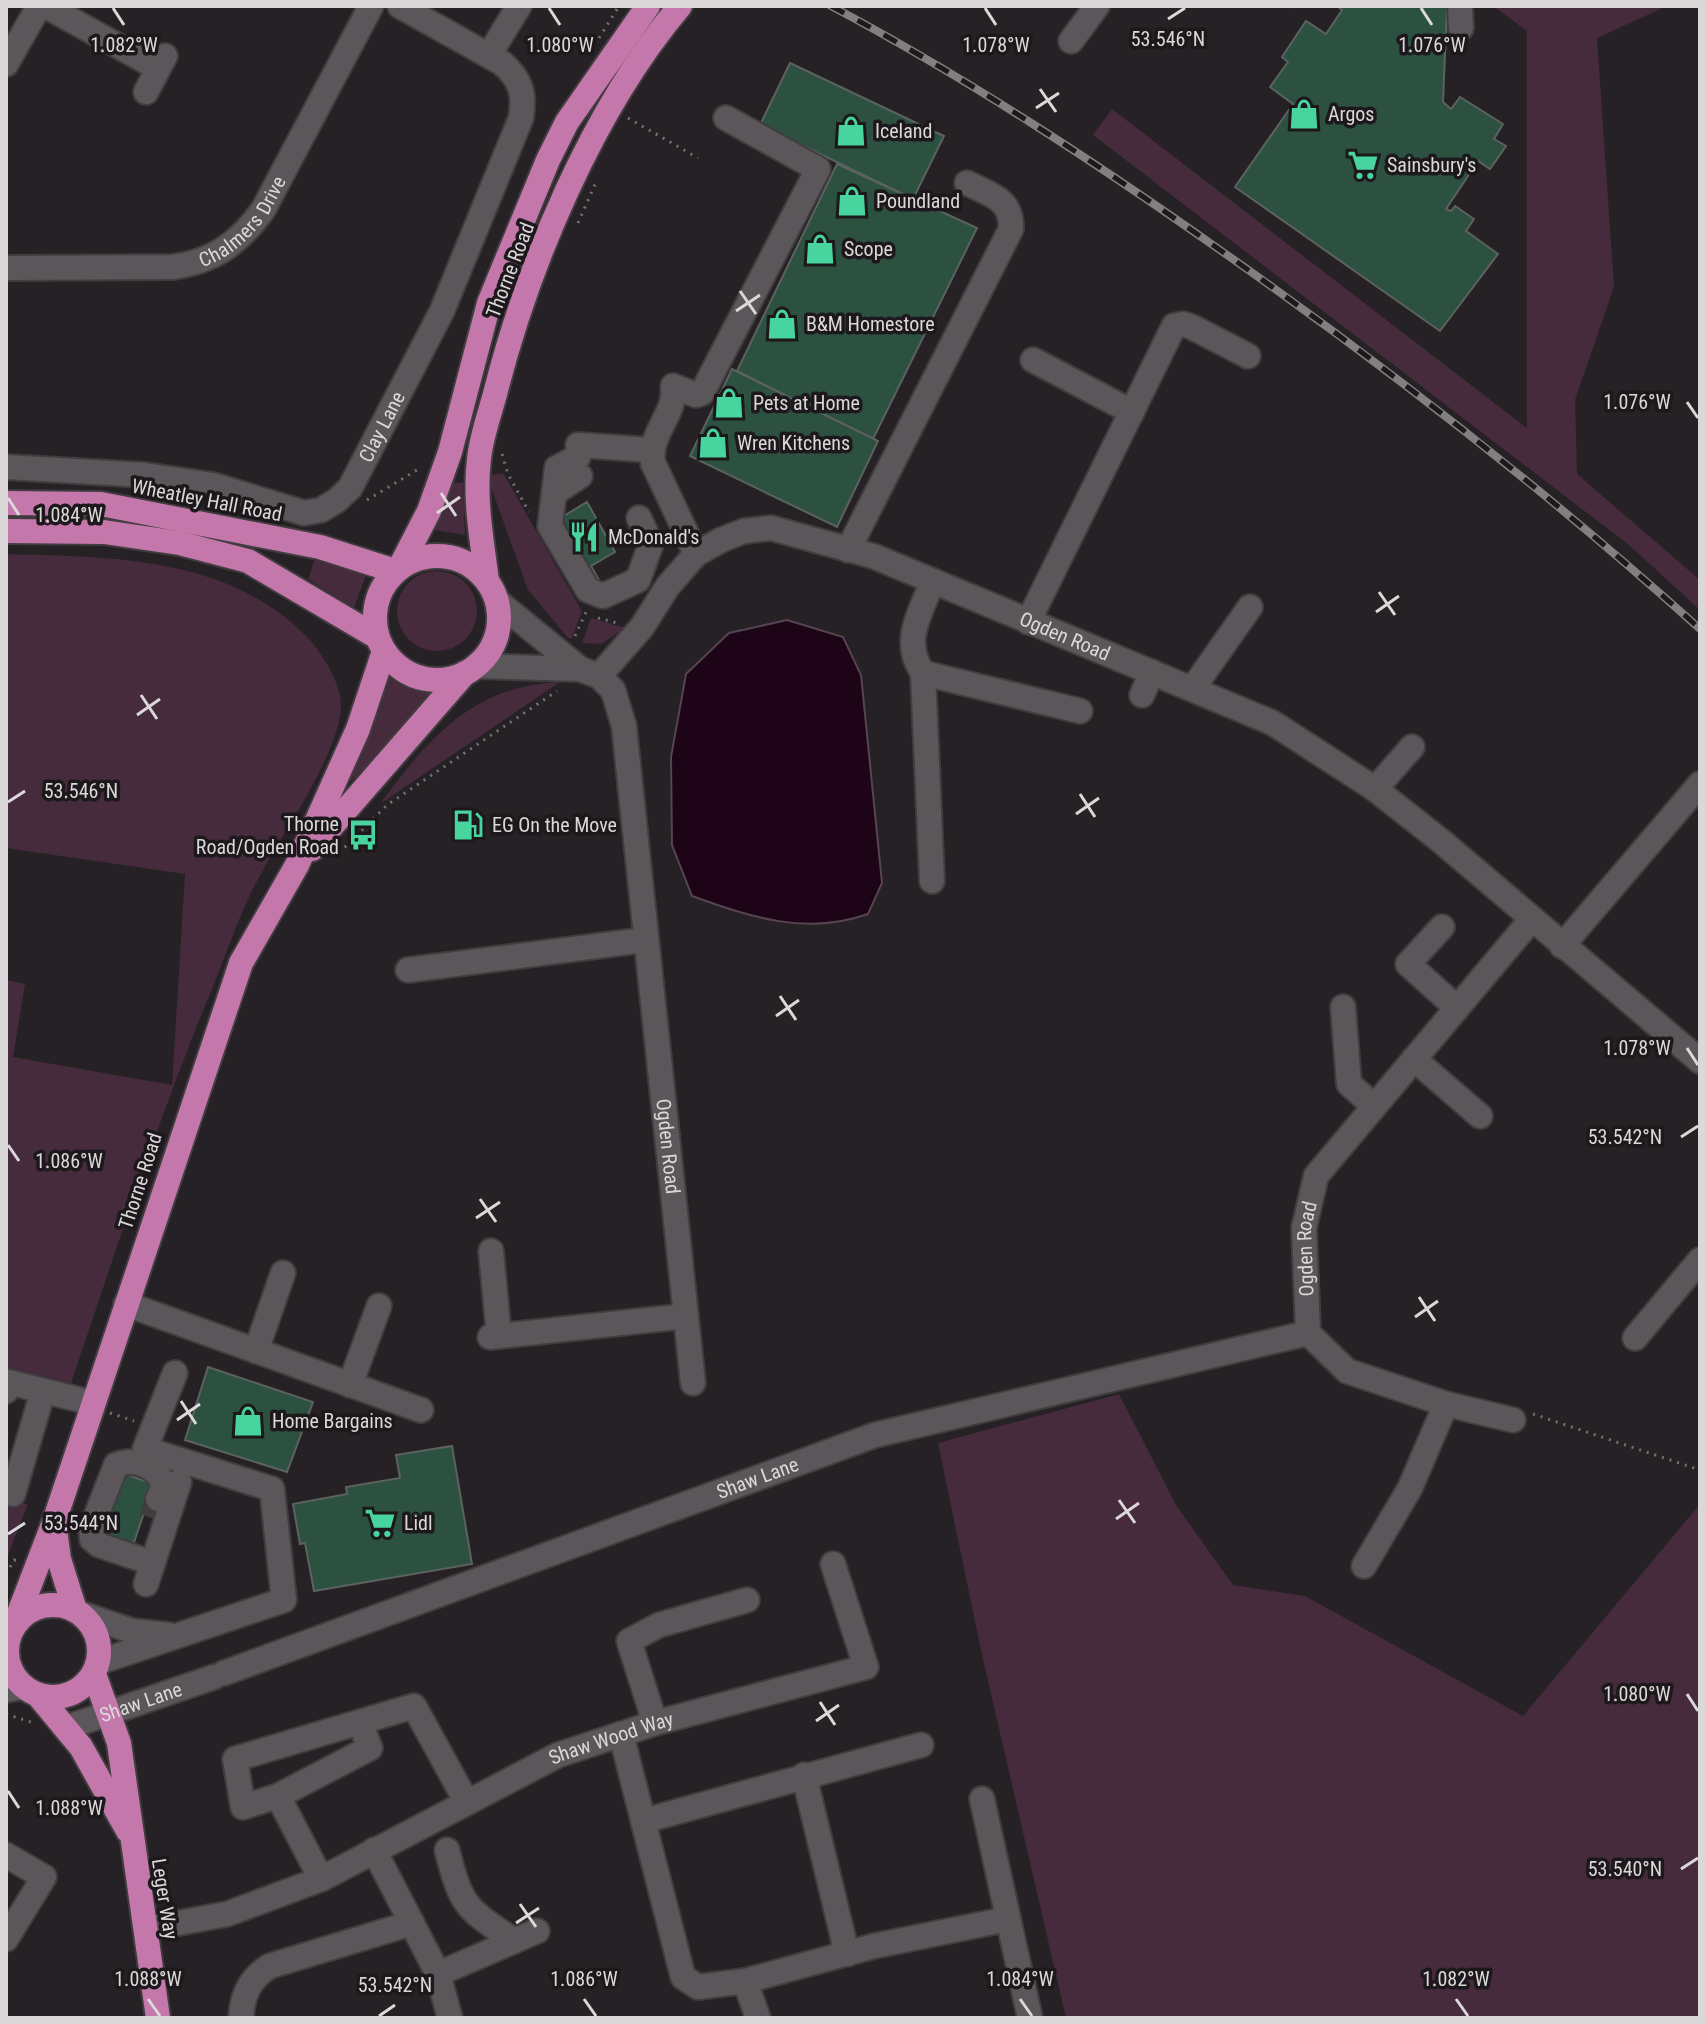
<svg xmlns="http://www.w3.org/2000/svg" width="1706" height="2024" font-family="'Roboto Condensed',sans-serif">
<rect width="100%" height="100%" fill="#262124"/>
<g fill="#452b3c">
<path d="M1493 6H1667L1597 38 1614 287 1575 400 1577 474 1700 580V610L1629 545 1093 135 1112 109 1527 428V31Z"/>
<path d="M503 473 582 611 572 638H568L528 590 487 476Z"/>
<path d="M450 482 463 483 465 535 434 530Z"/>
<path d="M6 554C113 557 231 556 310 640 323 655 341 684 341 704 342 749 284 832 262 872 241 908 228 951 212 989 157 1121 114 1257 68 1392L6 1372V980L25 984 13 1057 172 1085 185 874 6 848Z"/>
<path d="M316 556 367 572 354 608 308 579Z"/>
<circle cx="437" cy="611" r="40"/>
<path d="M591 618 625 628 601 644 582 643Z"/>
<path d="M388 676 400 685 435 692 389 752 348 783 374 724Z"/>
<path d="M560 682 380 804C429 737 473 686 560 682Z"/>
<path d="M1119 1394 1176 1505 1233 1585 1305 1596 1523 1716 1700 1504V2018H1066L982 1655 938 1443Z"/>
<path d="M6 1502 28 1504 6 1560Z"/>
</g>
<path fill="#1d0517" stroke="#564452" stroke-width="2" d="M787 620 843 637 861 675 882 883 868 914C807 936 750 917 692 896L672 845 671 757 686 674 729 633Z"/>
<g fill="#2c5141" stroke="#5c625f" stroke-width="2">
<path d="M1337 6H1447L1443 102 1451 109 1460 97 1503 124 1494 139 1506 146 1490 169 1478 161 1446 209 1451 211 1455 206 1474 219 1466 231 1498 254 1440 331 1235 187 1293 104 1270 87 1288 62 1282 57 1306 21 1326 34 1342 10Z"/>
<path d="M790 63 944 136 913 199 760 125Z"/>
<path d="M837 164 977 228 873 439 737 371Z"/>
<path d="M732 369 878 441 837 527 690 456Z"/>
<path d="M587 502 615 552 591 566 600 582 590 588 552 523Z"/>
<path d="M208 1367 313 1402 287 1472 185 1440Z"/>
<path d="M452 1446 472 1564 314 1591 305 1543 300 1544 293 1504 347 1494 346 1487 400 1478 396 1455Z"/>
<path d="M123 1473 150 1483 145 1497 163 1503 158 1518 144 1513 132 1548 101 1538Z"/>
</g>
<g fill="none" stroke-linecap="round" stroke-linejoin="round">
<path stroke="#413c3f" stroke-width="24" stroke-dasharray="24 12" stroke-linecap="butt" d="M151 1518 158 1499"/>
<g stroke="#403c3f" stroke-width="28">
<g id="minor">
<path d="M46 6 158 68"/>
<path d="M1460 6 1461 28"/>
<path d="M1071 41 1097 6"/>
<path d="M489 55 519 6"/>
<path d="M6 64 39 6"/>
<path d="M146 92 165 56"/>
<path id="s1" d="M6 268 172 267C213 262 239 243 263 210L371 6"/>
<path d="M1033 360 1132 412"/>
<path d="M578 445 651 450"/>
<path id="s2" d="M6 467 145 475 213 485 304 513 321 510 336 501 350 488 442 311 521 118C525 93 521 80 502 63L400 6"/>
<path d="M580 476 554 493 550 526 588 590 603 596 638 580 651 544 639 518"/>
<path d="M554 493 557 468 578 457"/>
<path d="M848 550 1011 229C1012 199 991 195 967 183"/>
<path d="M696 554 653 463C648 433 677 414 673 386L696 395 702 393 818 169 726 118"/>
<path d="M933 581C920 613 901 642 923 673L1080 711"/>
<path id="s3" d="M497 601 580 669 599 676 642 627 668 586 696 554 721 540 744 531 771 528 873 556 1273 723 1375 789 1441 841 1700 1061"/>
<path d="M1028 622 1174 326 1183 324 1192 327 1248 356"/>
<path d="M476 666 580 669"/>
<path d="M923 673 932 881"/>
<path id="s4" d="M599 676 613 690 624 726 693 1383"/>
<path d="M1193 688 1250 607"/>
<path d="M1142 695 1152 672"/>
<path d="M1375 789 1412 747"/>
<path d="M1442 927 1408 964 1457 1008"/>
<path d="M1562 946 1700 784"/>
<path d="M408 970 644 940"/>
<path d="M1343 1007 1349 1084 1374 1106"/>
<path d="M1414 1059 1480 1116"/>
<path d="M491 1251 499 1336"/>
<path d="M126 1304 421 1410"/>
<path d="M490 1337 686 1316"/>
<path d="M1635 1338 1700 1260"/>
<path d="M256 1351 283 1273"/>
<path d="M350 1385 379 1306"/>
<path d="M6 1391 8 1382 93 1403"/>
<path id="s5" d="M1513 1420 1446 1404 1347 1371 1308 1333 1304 1228 1316 1176 1531 920"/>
<path d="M6 1491 13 1494 43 1391"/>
<path d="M152 1563 99 1545 92 1539 91 1529 116 1465C135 1457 156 1466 164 1485L158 1499"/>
<path d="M1364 1566 1410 1488 1446 1404"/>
<path d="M146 1584 179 1482"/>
<path d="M82 1614 132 1631 169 1635"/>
<path d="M99 1662 284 1600 272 1489 145 1449 175 1373"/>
<path id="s6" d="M224 1673 875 1435 1308 1333"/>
<path d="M6 1690 23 1687"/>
<path d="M655 1723 629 1641 659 1625 747 1600"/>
<path id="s7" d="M65 1728 214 1677"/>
<path d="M621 1734 683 1977 698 1987 745 1981 758 2018"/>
<path d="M804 1775 847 1954"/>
<path d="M278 1796 370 1748 360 1723"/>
<path d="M982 1799 1030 2018"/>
<path d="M643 1821 921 1745"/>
<path d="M374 1850 438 1974 450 2018"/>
<path d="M447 1850C462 1908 465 1907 514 1941"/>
<path d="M6 1855 44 1877 6 1939"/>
<path d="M321 1879 278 1796 243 1807 235 1759 414 1706 466 1801"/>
<path id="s8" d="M146 1929 227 1914 321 1879 558 1755 655 1723 866 1667 833 1564"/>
<path d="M438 1974 537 1931"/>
<path d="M745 1981 874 1946 1008 1919"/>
<path d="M241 2018C242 1995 250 1978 270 1966L412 1923"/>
</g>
</g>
<g stroke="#403c3f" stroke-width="28">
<g id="highway">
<path d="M6 503 101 504 320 547 395 571"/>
<path d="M6 531 104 532 179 543 248 561 377 637"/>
<circle cx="437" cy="618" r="62"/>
<path d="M400 567 429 511 450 452 489 303 548 160 567 122 648 6"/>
<path d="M487 581C482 541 474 499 479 459 481 438 489 416 495 394 528 264 593 109 680 6"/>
<path d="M312 849 465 673"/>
<path d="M54 1522 59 1559 75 1610"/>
<circle cx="53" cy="1651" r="46"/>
<path d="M14 1626 54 1522 241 963 297 865 358 729 384 651"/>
<path d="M94 1674 119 1743 158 2018"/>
<path d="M38 1695 81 1747 128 1831"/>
</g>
</g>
<g stroke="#767174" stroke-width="3" stroke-dasharray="2 6" stroke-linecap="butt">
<path d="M1292 6 1296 9"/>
<path d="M599 38 619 6"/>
<path d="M628 118 698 158"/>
<path d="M578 223 596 182"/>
<path d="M502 454 508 474 529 512"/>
<path d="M367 500 422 467"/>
<path d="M598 618 617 623"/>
<path d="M575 636 587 610"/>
<path d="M339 853 387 805 557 691"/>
<path d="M110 1413 134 1421"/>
<path d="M1533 1414 1700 1470"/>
<path d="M6 1574 14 1560 18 1561"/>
<path d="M6 1714 34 1723"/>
</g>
<use href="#minor" stroke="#5b5659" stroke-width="24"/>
<use href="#highway" stroke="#c477ab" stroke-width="24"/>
<g stroke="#837f81" stroke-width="8">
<path id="rail" d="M831 6C967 78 1095 162 1220 250 1387 367 1549 493 1700 629"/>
</g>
<use href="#rail" stroke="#1d181b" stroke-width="5" stroke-dasharray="15" stroke-linecap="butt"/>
</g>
<path fill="none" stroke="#dbd8da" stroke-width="3" d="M113 8 124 25M549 8 560 25M985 8 996 25M1421 8 1432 25M1168 19 1185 8M1040 89 1056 112M1036 108 1059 93M740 291 756 314M736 311 760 295M1687 402 1698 418M441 493 456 516M8 498 19 515M437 513 460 497M1379 592 1395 615M1376 612 1399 596M141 695 157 719M137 715 160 699M1080 794 1095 817M8 802 25 791M1076 814 1099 798M780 996 796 1020M776 1016 799 1000M1687 1048 1698 1065M1681 1137 1698 1126M8 1145 19 1161M480 1199 496 1222M476 1218 500 1202M1419 1297 1435 1321M1415 1317 1438 1301M181 1401 196 1424M177 1420 200 1404M1119 1500 1135 1523M1116 1519 1139 1503M8 1534 25 1523M1687 1694 1698 1711M820 1702 835 1725M816 1721 839 1705M8 1791 19 1808M1681 1869 1698 1858M520 1904 536 1927M516 1923 539 1908M148 1999 160 2016M584 1999 596 2016M1020 1999 1032 2016M1456 1999 1468 2016M379 2016 395 2005"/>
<defs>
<g id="shop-bare" transform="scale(2.4)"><path d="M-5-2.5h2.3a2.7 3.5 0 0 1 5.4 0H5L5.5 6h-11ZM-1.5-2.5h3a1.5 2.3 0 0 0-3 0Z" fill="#47d49e" stroke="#1d181b" stroke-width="2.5" paint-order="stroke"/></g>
<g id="supermarket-bare" transform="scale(2.4)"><path d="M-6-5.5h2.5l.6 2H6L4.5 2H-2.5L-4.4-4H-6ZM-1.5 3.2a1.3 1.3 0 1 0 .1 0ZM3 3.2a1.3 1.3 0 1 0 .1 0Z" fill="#47d49e" stroke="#1d181b" stroke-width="2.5" paint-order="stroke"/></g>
<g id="restaurant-bare" transform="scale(2.4)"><path d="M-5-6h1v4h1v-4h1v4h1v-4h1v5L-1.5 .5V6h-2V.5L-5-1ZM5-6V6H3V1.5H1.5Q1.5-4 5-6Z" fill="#47d49e" stroke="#1d181b" stroke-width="2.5" paint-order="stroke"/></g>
<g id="fuel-bare" transform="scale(2.4)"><path d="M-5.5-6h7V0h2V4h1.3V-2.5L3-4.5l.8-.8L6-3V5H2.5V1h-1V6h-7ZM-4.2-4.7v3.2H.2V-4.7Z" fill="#47d49e" stroke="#1d181b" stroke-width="2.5" paint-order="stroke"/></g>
<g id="bus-bare" transform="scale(2.4)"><path d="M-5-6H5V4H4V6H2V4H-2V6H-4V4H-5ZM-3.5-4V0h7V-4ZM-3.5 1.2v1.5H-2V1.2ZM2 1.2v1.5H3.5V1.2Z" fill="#47d49e" stroke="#1d181b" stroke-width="2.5" paint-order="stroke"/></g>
</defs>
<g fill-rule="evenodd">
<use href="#shop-bare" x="1304" y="114"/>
<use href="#shop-bare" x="851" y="131"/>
<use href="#supermarket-bare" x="1363" y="165"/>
<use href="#shop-bare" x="852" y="201"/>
<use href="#shop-bare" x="820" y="249"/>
<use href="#shop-bare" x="782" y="324"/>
<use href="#shop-bare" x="729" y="403"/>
<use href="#shop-bare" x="713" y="443"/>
<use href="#restaurant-bare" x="584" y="537"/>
<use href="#fuel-bare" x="468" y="825"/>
<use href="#bus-bare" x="363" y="835"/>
<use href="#shop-bare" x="248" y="1421"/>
<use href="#supermarket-bare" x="380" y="1523"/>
</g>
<g text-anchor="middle" stroke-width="7" stroke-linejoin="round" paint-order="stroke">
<g font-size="20" fill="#dbd8da" stroke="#1d181b" text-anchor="start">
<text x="1328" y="121">Argos</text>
<text x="875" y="138">Iceland</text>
<text x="1387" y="172">Sainsbury's</text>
<text x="876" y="208">Poundland</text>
<text x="844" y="256">Scope</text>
<text x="806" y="331">B&amp;M Homestore</text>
<text x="753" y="410">Pets at Home</text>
<text x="737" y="450">Wren Kitchens</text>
<text x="608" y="544">McDonald's</text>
<text x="339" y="831" text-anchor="end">Thorne<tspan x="339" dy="23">Road/Ogden Road</tspan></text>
<text x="492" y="832">EG On the Move</text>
<text x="272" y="1428">Home Bargains</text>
<text x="404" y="1530">Lidl</text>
</g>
<g font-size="20" fill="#dbd8da" stroke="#1d181b">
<text dy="7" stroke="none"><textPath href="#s1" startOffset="254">Chalmers Drive</textPath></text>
<text transform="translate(510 270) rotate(-69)" y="7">Thorne Road</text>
<text dy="7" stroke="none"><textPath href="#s2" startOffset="426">Clay Lane</textPath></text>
<text transform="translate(207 500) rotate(11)" y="7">Wheatley Hall Road</text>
<text dy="7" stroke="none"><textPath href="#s3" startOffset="678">Ogden Road</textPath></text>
<text dy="7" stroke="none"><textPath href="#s4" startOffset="480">Ogden Road</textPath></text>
<text transform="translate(140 1181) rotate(-72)" y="7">Thorne Road</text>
<text dy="7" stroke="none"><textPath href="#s5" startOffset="312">Ogden Road</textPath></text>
<text dy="7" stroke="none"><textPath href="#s6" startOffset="568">Shaw Lane</textPath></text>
<text dy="7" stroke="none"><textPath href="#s7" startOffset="80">Shaw Lane</textPath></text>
<text dy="7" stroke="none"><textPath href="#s8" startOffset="506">Shaw Wood Way</textPath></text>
<text transform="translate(165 1899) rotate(81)" y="7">Leger Way</text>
</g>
</g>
<g font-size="20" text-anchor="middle" fill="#dbd8da" stroke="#1d181b" stroke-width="7" stroke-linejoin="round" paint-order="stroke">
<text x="1168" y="46">53.546°N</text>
<text x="124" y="52">1.082°W</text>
<text x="560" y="52">1.080°W</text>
<text x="996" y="52">1.078°W</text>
<text x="1432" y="52">1.076°W</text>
<text x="1637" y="409">1.076°W</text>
<text x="69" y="522">1.084°W</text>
<text x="81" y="798">53.546°N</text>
<text x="1637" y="1055">1.078°W</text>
<text x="1625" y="1144">53.542°N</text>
<text x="69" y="1168">1.086°W</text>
<text x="81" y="1530">53.544°N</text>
<text x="1637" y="1701">1.080°W</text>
<text x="69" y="1815">1.088°W</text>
<text x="1625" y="1876">53.540°N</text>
<text x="148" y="1986">1.088°W</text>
<text x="584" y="1986">1.086°W</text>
<text x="1020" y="1986">1.084°W</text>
<text x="1456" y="1986">1.082°W</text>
<text x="395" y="1992">53.542°N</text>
</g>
<rect width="1706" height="2024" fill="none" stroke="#dbd8da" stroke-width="16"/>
</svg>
